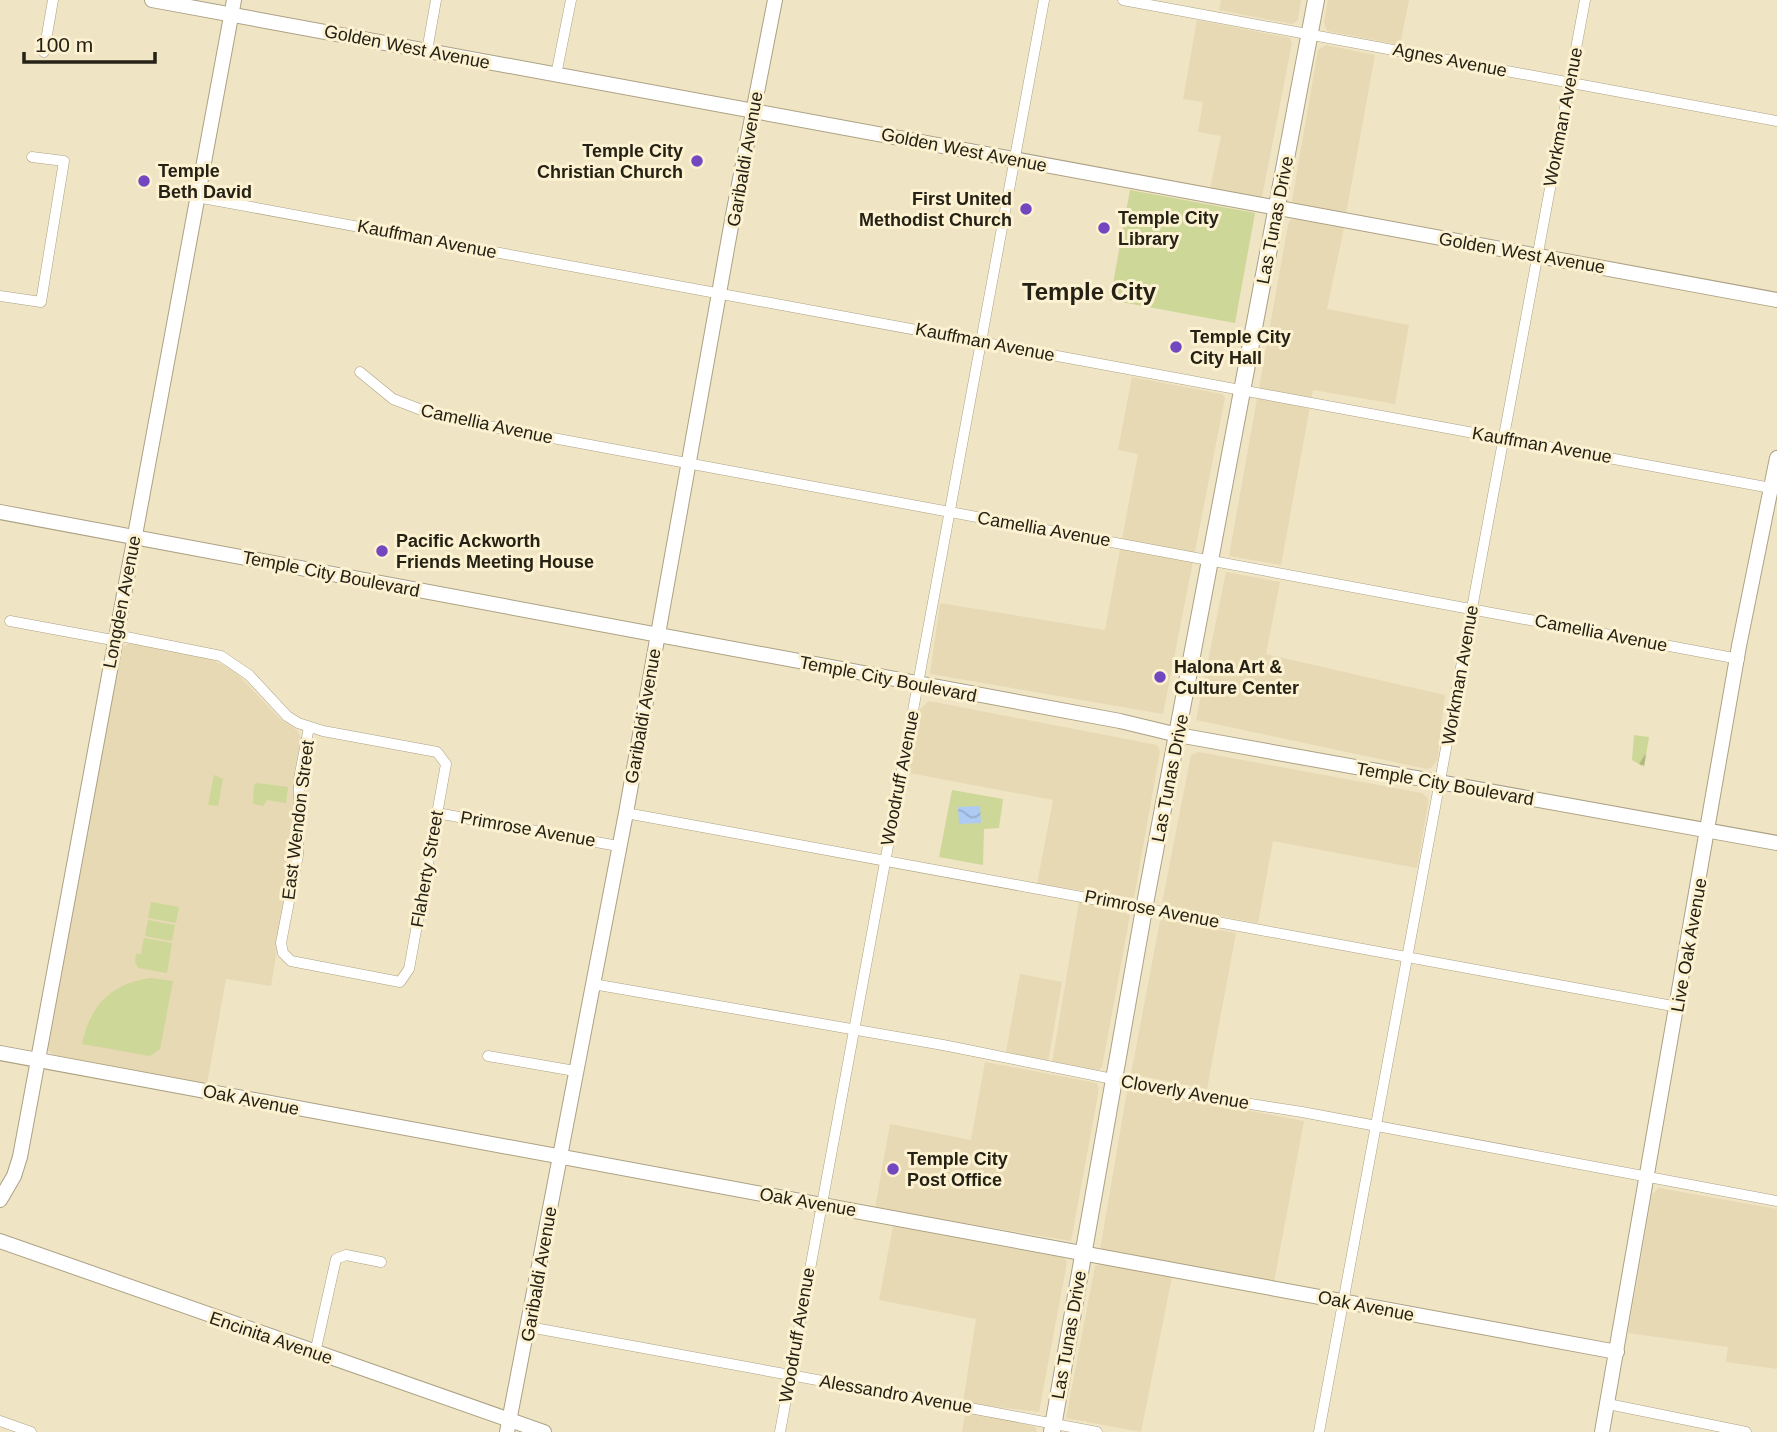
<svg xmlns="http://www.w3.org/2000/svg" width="1777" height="1432" font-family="Helvetica,sans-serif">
<defs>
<pattern id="forest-firs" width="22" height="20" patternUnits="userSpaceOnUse" patternTransform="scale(1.75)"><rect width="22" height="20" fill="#cdd798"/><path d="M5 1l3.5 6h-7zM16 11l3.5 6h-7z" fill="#b0b882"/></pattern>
<pattern id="water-waves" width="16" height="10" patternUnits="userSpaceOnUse" patternTransform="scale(1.75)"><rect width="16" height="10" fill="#aecbf3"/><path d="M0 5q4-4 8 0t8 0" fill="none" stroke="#96aecf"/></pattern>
</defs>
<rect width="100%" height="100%" fill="#efe4c4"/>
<g fill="#e7d9b3">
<path d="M1221 0H1301L1298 20 1292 24 1219 10Z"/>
<path d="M1328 0H1409L1400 45 1327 31 1324 23Z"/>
<path d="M1197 20 1290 38 1292 43 1262 197 1256 198 1210 189 1221 136 1198 132 1203 102 1183 99Z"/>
<path d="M1326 45 1375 55 1346 214 1295 205 1292 201 1318 50Z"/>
<path d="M1296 219 1344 228 1327 309 1409 325 1395 404 1313 390 1281 565 1229 556 1288 225 1290 220Z"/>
<path d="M1132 377 1222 394 1225 398 1163 714 930 674 940 603 1105 630 1138 454 1118 450Z"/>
<path d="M1226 572 1280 582 1266 654 1445 695 1437 761 1432 767 1427 769 1196 720Z"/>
<path d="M130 643 207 658 233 669 279 718 297 730 301 738 294 780 296 832 271 986 226 979 207 1084 53 1055 48 1050 121 648Z"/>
<path d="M929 701 1157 745 1160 751 1134 898 1037 884 1053 800 909 773 920 709Z"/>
<path d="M1199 752 1422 793 1428 798V804L1417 868 1273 841 1258 923 1165 906 1162 903 1191 755Z"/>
<path d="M1080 896 1130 915 1102 1067 1098 1070 1052 1063Z"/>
<path d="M1163 919 1236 933 1207 1089 1131 1074 1160 921Z"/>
<path d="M1020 974 1062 982 1048 1062 1006 1052Z"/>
<path d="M985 1062 1097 1083 1099 1089 1071 1241 875 1208 890 1124 971 1140Z"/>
<path d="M1131 1089 1304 1121 1274 1282 1100 1250 1127 1091Z"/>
<path d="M1659 1188 1777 1209V1369L1726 1362 1728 1347 1628 1333 1652 1194Z"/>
<path d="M893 1226 1064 1258 1067 1262 1039 1412 963 1403 976 1319 879 1300Z"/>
<path d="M1099 1264 1172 1277 1141 1432 1066 1418 1095 1266Z"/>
<path d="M966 1407 1035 1427 1037 1432H962Z"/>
</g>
<path fill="url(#forest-firs)" d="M1634 735 1649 737 1644 767 1632 760Z"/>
<g fill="#cdd798">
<path d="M1130 190 1255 213 1235 323 1110 300Z"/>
<path d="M214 775 223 779 218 806 208 805Z"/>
<path d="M257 783 288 787 286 803 267 800 263 806 253 804 254 785Z"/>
<path d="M952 790 1003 799 999 828 984 829 983 865 939 857Z"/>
<path d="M151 902 179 907 176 923 148 918Z"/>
<path d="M148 920 175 925 172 941 145 936Z"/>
<path d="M144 938 172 943 167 973 138 968 135 962 136 954H141Z"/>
<path d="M151 978 173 981 160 1049 150 1056 82 1044C90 1006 111 983 151 978Z"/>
</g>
<path fill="url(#water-waves)" d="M980 806 981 823 959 824 958 807Z"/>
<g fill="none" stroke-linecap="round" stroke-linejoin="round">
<g stroke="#aca183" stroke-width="11">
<g id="street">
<path d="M1123 0 1777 121"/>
<path d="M427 51 436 0"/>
<path d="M44 52 53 0"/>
<path d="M556 75 571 0"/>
<path d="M197 197 1771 488"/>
<path d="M0 296 41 302 64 161 32 157"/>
<path d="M360 372 393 399 440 417 1739 659"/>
<path d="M10 621 107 639 126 637 221 656 249 675 287 716 298 723 323 731 437 752 446 764 409 969 400 982 291 961 283 953 281 943 298 855 299 779 309 727"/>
<path d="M437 813 618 846"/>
<path d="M626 813 1678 1007"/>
<path d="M593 984 943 1045 1193 1095 1302 1112 1777 1201"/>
<path d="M488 1056 575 1071"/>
<path d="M529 1327C719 1361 908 1396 1097 1432"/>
<path d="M315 1353 336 1259 346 1255 381 1262"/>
<path d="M1608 1404 1746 1432"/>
<path d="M0 1421 31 1432"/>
<path d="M780 1432 1044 0"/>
<path d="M1319 1432 1585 0"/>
</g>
</g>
<g stroke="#aca183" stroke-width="16">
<g id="secondary">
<path d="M152 0 1777 300"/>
<path d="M0 512 1120 721 1178 735 1777 843"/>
<path d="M0 1053 1617 1352"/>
<path d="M0 1200 14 1176 20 1157 234 0"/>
<path d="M0 1241 544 1432"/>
<path d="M507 1432 626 813 733 215 775 0"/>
<path d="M1602 1432 1739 646 1777 458"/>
</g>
</g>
<g stroke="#aca183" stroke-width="18">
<path id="primary" d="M1052 1432 1144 909 1316 0"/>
</g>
<use href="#street" stroke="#fff" stroke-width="10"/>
<use href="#secondary" stroke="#fff" stroke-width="14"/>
<use href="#primary" stroke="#fff" stroke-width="16"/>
</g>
<g fill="#7347bf" stroke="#fcf1d1" stroke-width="2.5">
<circle cx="697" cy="161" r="7"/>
<circle cx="144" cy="181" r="7"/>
<circle cx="1026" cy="209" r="7"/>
<circle cx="1104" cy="228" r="7"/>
<circle cx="1176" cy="347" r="7"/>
<circle cx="382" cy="551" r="7"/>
<circle cx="1160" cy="677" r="7"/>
<circle cx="893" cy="1169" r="7"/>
</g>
<g text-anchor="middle" stroke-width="6" stroke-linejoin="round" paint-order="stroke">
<g font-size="18" fill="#252115" stroke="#fcf1d1">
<text transform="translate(407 47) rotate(11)" y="6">Golden West Avenue</text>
<text transform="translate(1450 60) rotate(11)" y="6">Agnes Avenue</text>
<text transform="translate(1563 117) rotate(-79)" y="6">Workman Avenue</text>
<text transform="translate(964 150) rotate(11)" y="6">Golden West Avenue</text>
<text transform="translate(745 159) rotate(-80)" y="6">Garibaldi Avenue</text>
<text transform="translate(1275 220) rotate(-79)" y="6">Las Tunas Drive</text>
<text transform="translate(427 239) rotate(11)" y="6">Kauffman Avenue</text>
<text transform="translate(1522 253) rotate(10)" y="6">Golden West Avenue</text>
<text transform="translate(985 342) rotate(11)" y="6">Kauffman Avenue</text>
<text transform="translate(487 424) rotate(12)" y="6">Camellia Avenue</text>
<text transform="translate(1542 445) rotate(10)" y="6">Kauffman Avenue</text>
<text transform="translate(1044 529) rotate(10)" y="6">Camellia Avenue</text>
<text transform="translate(331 574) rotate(11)" y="6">Temple City Boulevard</text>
<text transform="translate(122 602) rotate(-79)" y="6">Longden Avenue</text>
<text transform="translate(1601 633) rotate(11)" y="6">Camellia Avenue</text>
<text transform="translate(1460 675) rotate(-80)" y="6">Workman Avenue</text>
<text transform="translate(888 679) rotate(11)" y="6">Temple City Boulevard</text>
<text transform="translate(643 716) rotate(-80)" y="6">Garibaldi Avenue</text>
<text transform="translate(900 778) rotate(-79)" y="6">Woodruff Avenue</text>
<text transform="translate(1170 778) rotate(-79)" y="6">Las Tunas Drive</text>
<text transform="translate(1445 784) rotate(10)" y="6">Temple City Boulevard</text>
<text transform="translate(298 820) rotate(-83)" y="6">East Wendon Street</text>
<text transform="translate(528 829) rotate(10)" y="6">Primrose Avenue</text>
<text transform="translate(427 869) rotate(-80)" y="6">Flaherty Street</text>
<text transform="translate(1152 909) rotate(11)" y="6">Primrose Avenue</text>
<text transform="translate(1689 945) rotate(-80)" y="6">Live Oak Avenue</text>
<text transform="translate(1185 1092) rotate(10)" y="6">Cloverly Avenue</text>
<text transform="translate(251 1100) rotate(11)" y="6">Oak Avenue</text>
<text transform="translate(808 1202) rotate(10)" y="6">Oak Avenue</text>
<text transform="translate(539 1274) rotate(-80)" y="6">Garibaldi Avenue</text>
<text transform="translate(1366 1306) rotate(11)" y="6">Oak Avenue</text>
<text transform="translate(797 1335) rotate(-80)" y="6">Woodruff Avenue</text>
<text transform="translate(1069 1335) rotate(-80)" y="6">Las Tunas Drive</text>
<text transform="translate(271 1338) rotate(19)" y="6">Encinita Avenue</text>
<text transform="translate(896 1394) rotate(10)" y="6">Alessandro Avenue</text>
</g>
<g font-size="18" font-weight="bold" fill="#252115" stroke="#fcf1d1" text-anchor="start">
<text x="683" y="157" text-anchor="end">Temple City<tspan x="683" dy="21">Christian Church</tspan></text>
<text x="158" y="177">Temple<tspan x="158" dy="21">Beth David</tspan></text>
<text x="1012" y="205" text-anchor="end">First United<tspan x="1012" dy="21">Methodist Church</tspan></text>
<text x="1118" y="224">Temple City<tspan x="1118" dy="21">Library</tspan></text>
<text x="1190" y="343">Temple City<tspan x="1190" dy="21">City Hall</tspan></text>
<text x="396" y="547">Pacific Ackworth<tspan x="396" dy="21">Friends Meeting House</tspan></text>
<text x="1174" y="673">Halona Art &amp;<tspan x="1174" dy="21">Culture Center</tspan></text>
<text x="907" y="1165">Temple City<tspan x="907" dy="21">Post Office</tspan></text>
</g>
<g font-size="24" font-weight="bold" fill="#252115" stroke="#fcf1d1">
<text x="1089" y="300">Temple City</text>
</g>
</g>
<path d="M24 52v10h131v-10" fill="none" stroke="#252115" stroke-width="3.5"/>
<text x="35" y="52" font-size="21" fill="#252115" stroke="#fcf1d1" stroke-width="5" paint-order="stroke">100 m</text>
</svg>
